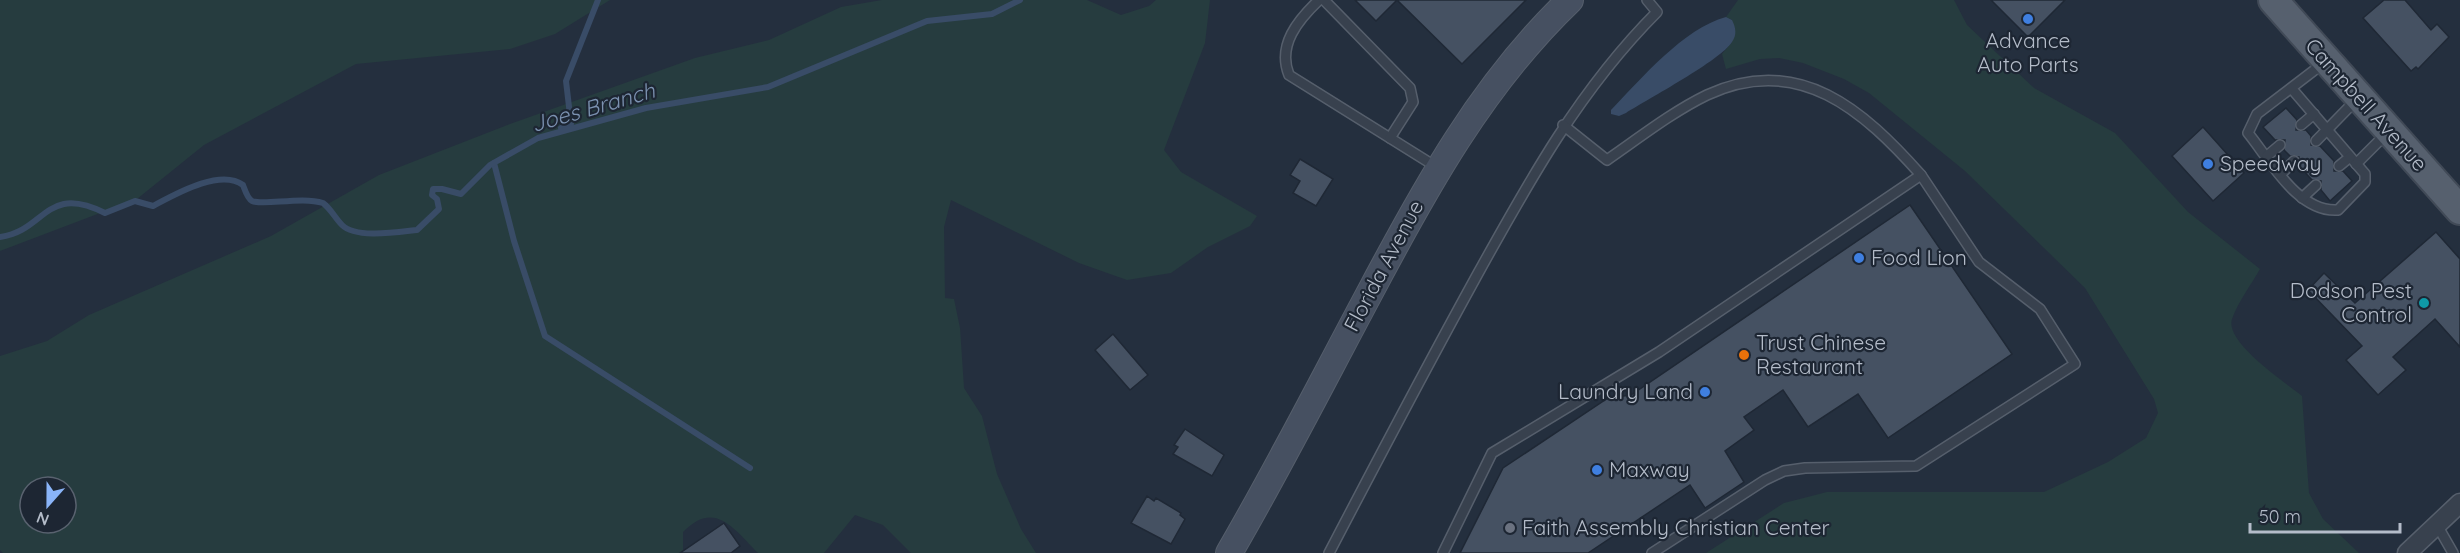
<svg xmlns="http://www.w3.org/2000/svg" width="2460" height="553" font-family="Quicksand,sans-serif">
<rect width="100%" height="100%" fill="#242f3e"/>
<g fill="#263c3f" fill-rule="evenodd">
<path d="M0 0H610L555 34 510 49 356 64 204 145 137 199 0 251Z"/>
<path d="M882 0H1087L1121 15 1149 6 1156 0H1210L1205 43 1164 150 1181 172 1257 216 1250 226 1208 247 1171 273 1127 280 1079 263 951 200 944 227 945 298 954 299 960 328 964 388 982 416 997 474 1021 529 1036 553H911L883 525 855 515 824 553H758C734 529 715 499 683 532V553H3L0 550V356L47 341 89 315 271 236 379 175 510 124 695 58 769 40 841 7ZM30 487H66V523H30Z"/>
<path d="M1738 0H1954L1967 25 2034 88 2115 133 2188 212 2260 269C2251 285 2238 302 2232 319 2224 342 2286 383 2302 396L2309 493 2323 519 2359 553H1706L1784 503 1827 492H2044L2108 462 2146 438 2158 413 2154 399 2085 288 1965 171 1869 93 1844 79 1803 63 1779 58 1760 59 1726 69 1722 54 1732 42V20L1726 17Z"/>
</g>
<path fill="#394c67" d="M1726 17 1732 20C1736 28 1737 35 1732 42 1721 60 1648 99 1626 113L1619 116 1611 114V110C1641 79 1684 28 1726 17Z"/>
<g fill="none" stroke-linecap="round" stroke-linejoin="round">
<g stroke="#394c67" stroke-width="6">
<path d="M561 128 571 124 566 81 598 0"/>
<path d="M494 163 514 241 545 336 750 468"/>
<path d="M0 237C46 231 45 183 105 213L135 201 153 206C174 195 220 168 243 185 245 190 247 198 252 201 263 206 302 196 323 203 331 209 335 218 342 225 356 239 398 232 417 230L439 209 437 199 432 195 433 189H442L461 194 490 165 538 138 646 108 768 87 927 21 992 14 1020 0"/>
</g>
</g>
<g fill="#455162" stroke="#1f2835" stroke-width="1.5">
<path d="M1355 0H1397L1376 21Z"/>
<path d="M1397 0H1526L1462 64Z"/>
<path d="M1991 0H2065L2028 37Z"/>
<path d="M2384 0H2405L2431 30 2437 24 2449 37 2418 69 2416 67 2411 71 2363 18Z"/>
<path d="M2286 108 2297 120 2296 130H2306L2311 136V145L2320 146 2334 161V171H2343L2352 181 2330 201 2321 190V181L2312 180 2299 166V157L2290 156 2284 150 2285 140H2275L2263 127Z"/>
<path d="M2203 127 2244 173 2213 201 2172 156Z"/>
<path d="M1300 159 1333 179 1316 206 1293 193 1300 181 1290 175Z"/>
<path d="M1910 205 2012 354 1888 438 1858 394 1808 427 1783 390 1744 417 1754 430 1725 451 1744 482 1705 508 1690 485 1588 553H1460L1503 468 1608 398 1631 395Z"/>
<path d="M2436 232 2460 259V347L2435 319 2393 357 2406 370 2378 395 2346 360 2362 346 2308 290 2324 273 2355 303Z"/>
<path d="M1113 334 1148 375 1130 390 1095 350Z"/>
<path d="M1185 429 1224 455 1212 476 1173 454 1178 447 1174 445Z"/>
<path d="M1147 496 1154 501 1156 498 1181 513 1180 515 1185 519 1171 544 1131 523Z"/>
<path d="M724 523 740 546 731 553H680Z"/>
</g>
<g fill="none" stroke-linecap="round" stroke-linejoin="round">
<g stroke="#565f6c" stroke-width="12">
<g id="lane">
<path d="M1319 0C1298 20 1277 45 1289 75L1438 168"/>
<path d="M1324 0 1410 88 1413 102 1390 138"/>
<path d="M2292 89 2365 174V182L2338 210C2298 213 2270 160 2248 133L2257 114 2325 62"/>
<path d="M2301 125 2314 114"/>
<path d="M2316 141 2358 98"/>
<path d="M2267 156 2280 145"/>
<path d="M2356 164 2386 134"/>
<path d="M2339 166 2350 157"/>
<path d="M2281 174 2294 161"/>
<path d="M2302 198 2316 185"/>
<path d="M2437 525 2453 553"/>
<path d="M1329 553C1377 461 1426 368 1476 277 1529 181 1580 89 1657 12L1647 0"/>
<path d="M1443 553 1492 453 1659 352 1921 175C1864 111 1799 52 1707 95 1672 112 1639 138 1607 160L1563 125"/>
<path d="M1652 553 1765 480 1784 471 1805 468 1916 466 2075 364 2040 309 1979 262 1921 175"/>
</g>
</g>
<g stroke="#565f6c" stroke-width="21">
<path id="street" d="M2407 553 2460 503"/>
</g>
<g stroke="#565f6c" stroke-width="28">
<path id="secondary" d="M1229 553C1278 469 1322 382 1368 296 1424 190 1482 84 1570 0"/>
</g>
<g stroke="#414a57" stroke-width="32">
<path id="primary" d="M2273 0 2460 210"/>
</g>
<use href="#lane" stroke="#38414e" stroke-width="9"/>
<use href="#street" stroke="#38414e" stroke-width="18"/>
<use href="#secondary" stroke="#465061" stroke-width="26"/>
<use href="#primary" stroke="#56606e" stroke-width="28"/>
</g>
<g fill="#3f7fe0" stroke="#1d2633" stroke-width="2">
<circle cx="2028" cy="19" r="6"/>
<circle cx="2208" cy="164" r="6"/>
<circle cx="1859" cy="258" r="6"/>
<circle cx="1705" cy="392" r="6"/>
<circle cx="1597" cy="470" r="6"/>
</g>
<circle fill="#0f9aa8" stroke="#1d2633" stroke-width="2" cx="2424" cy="303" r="6"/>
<circle fill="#e8710a" stroke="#1d2633" stroke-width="2" cx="1744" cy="355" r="6"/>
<circle fill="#6b7280" stroke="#1d2633" stroke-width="2" cx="1510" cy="528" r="6"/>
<g text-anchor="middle" stroke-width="4.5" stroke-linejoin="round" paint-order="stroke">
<g font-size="21" fill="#b4bcc9" stroke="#1d2633" text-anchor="start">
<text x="2028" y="48" text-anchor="middle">Advance<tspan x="2028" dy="24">Auto Parts</tspan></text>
<text x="2220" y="171">Speedway</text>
<text x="1871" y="265">Food Lion</text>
<text x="2412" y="298" text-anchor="end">Dodson Pest<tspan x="2412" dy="24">Control</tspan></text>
<text x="1756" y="350">Trust Chinese<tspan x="1756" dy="24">Restaurant</tspan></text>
<text x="1693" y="399" text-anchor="end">Laundry Land</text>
<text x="1609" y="477">Maxway</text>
<text x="1522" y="535">Faith Assembly Christian Center</text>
</g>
<g font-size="21" fill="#b4bcc9" stroke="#1d2633">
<text transform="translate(2366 105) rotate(48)" y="7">Campbell Avenue</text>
<text transform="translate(1384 266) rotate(-62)" y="7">Florida Avenue</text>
</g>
<g font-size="22" font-style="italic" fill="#7c92b1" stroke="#1d2633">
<text transform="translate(593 107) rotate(-16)" y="8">Joes Branch</text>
</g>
</g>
<g transform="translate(48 505) rotate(201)"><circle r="28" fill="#1d2633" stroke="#59626f" stroke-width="1.5"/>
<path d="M0-4.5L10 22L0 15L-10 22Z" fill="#8ab4f8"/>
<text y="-9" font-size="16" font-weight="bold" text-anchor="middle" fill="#b4bcc9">N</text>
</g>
<path d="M2250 523v9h150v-9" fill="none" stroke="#b4bcc9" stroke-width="3"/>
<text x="2259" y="523" font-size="18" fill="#b4bcc9" stroke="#1d2633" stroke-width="4.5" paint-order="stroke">50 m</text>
</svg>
